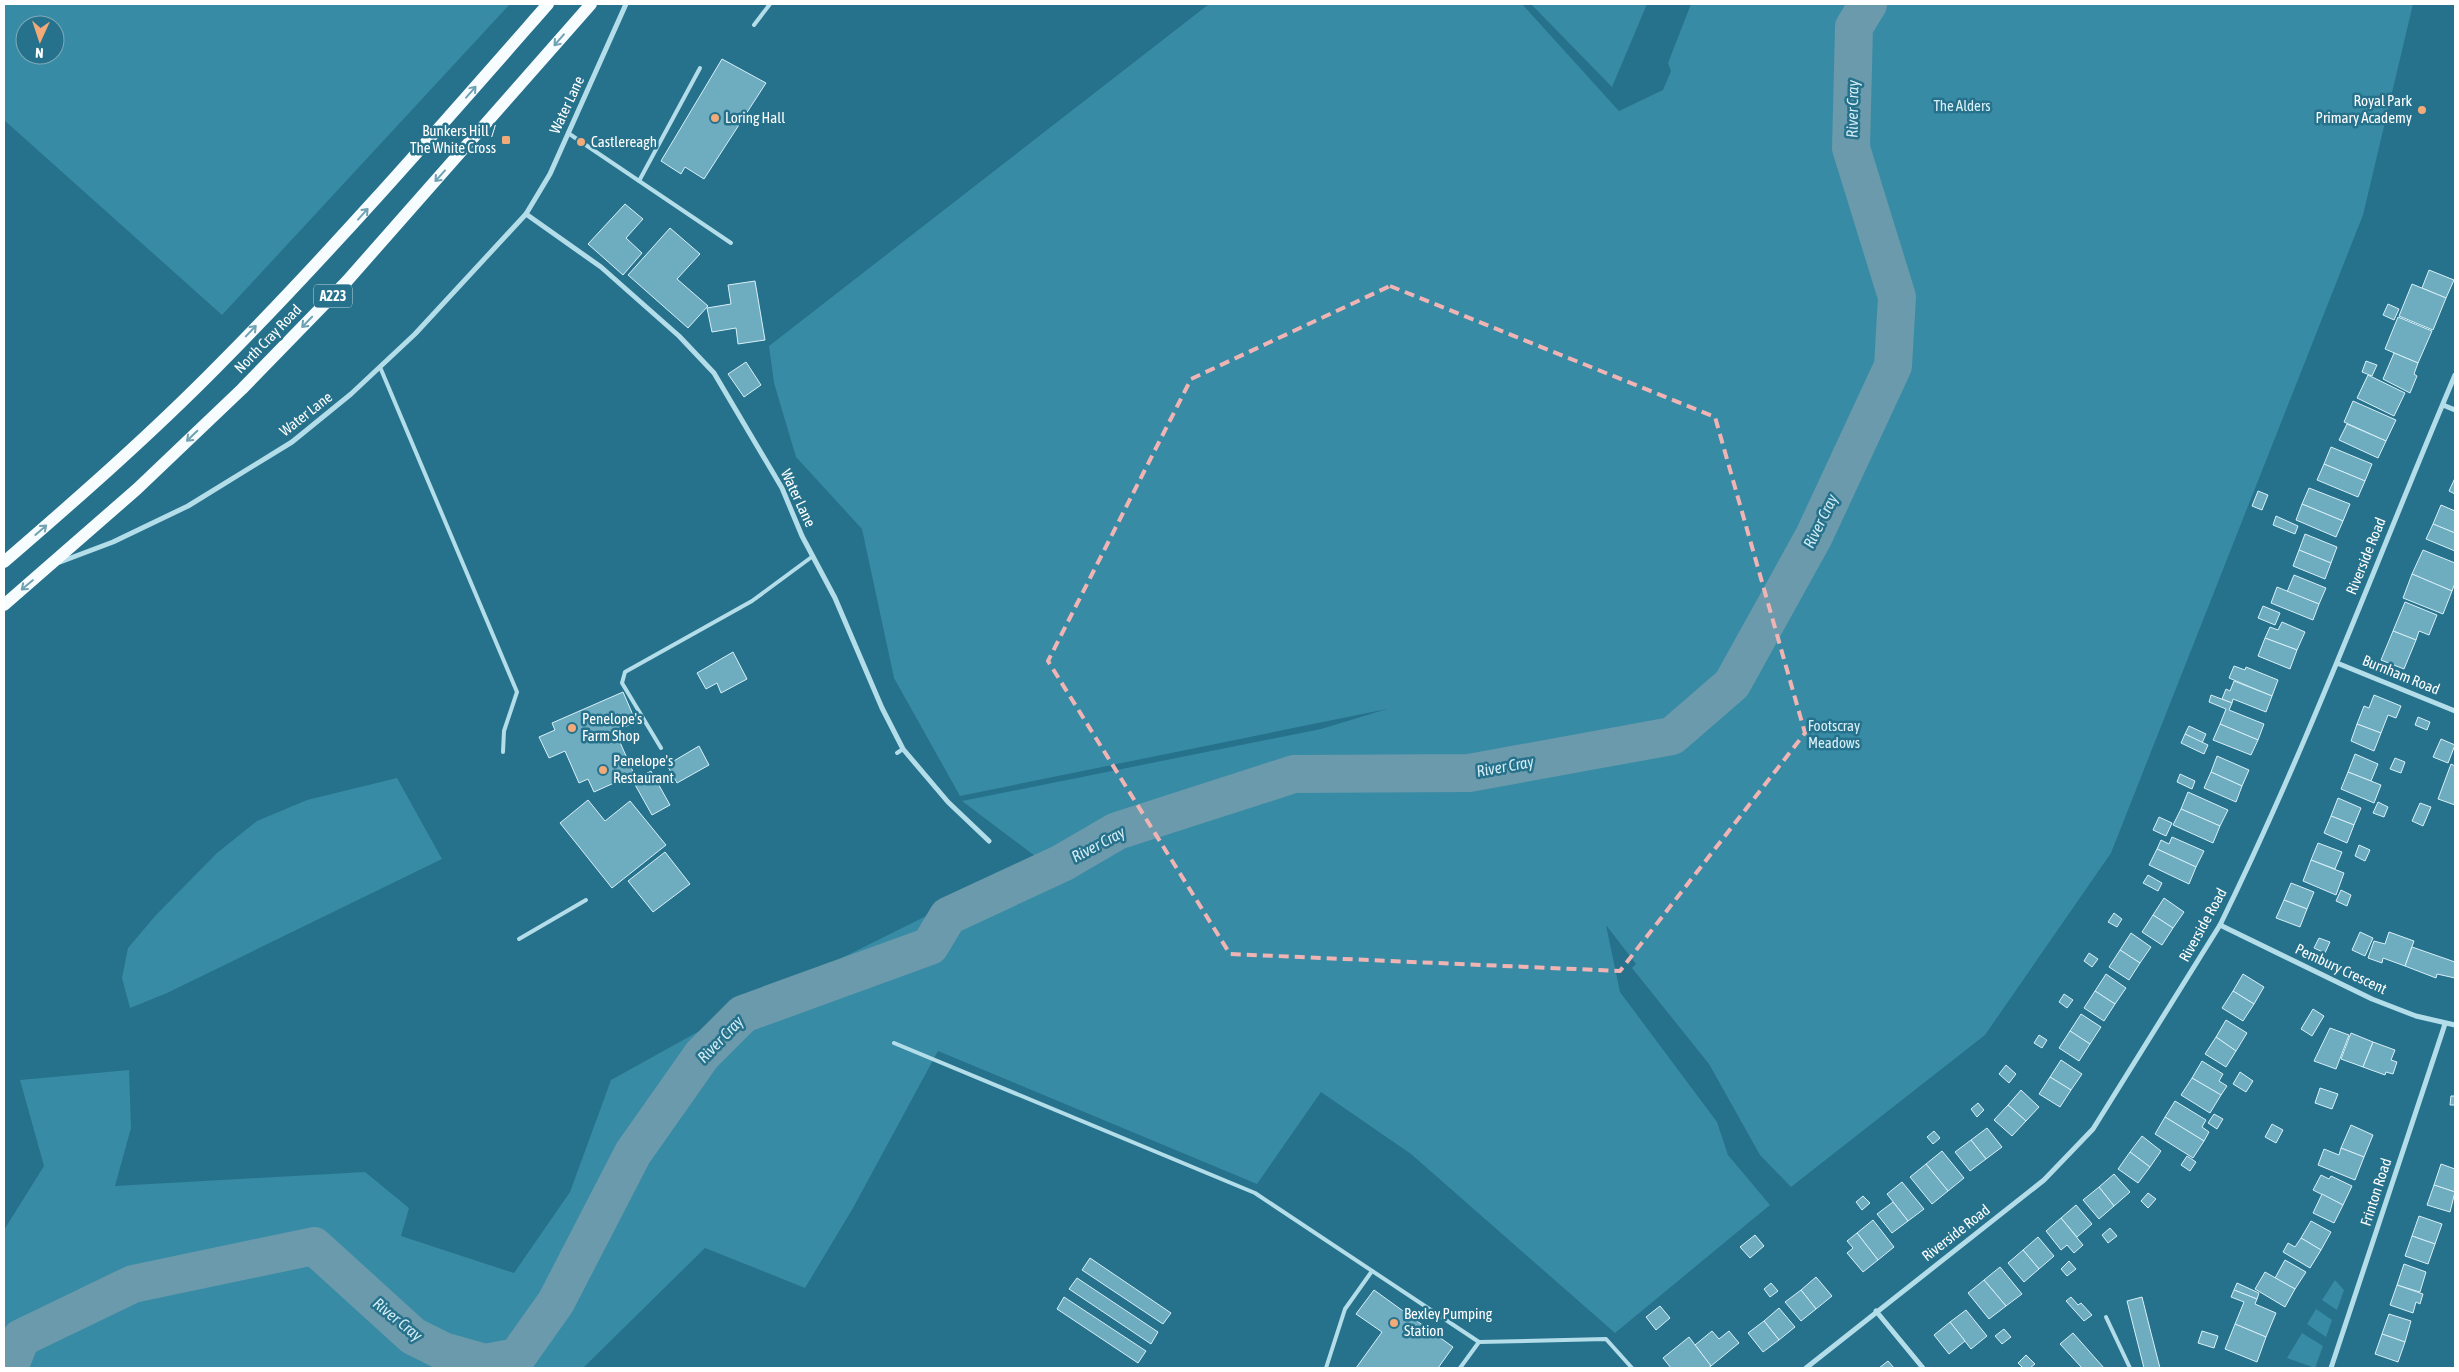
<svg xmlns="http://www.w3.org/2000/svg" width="2459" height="1372" font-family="'Asap Condensed',sans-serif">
<rect width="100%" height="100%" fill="#26718b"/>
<g fill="#378ba5" fill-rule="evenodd">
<path d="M4 4H510L222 315 4 120ZM25 25H55V55H25Z"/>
<path d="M1209 4H1522L1619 111 1663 90 1671 71 1668 63 1691 4H2413L2363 215 2111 853 1985 1035 1791 1187 1760 1155 1709 1064 1632 968 1636 964 1606 925 1620 992 1717 1122 1728 1155 1770 1205 1615 1333 1411 1154 1321 1092 1257 1184 938 1051 853 1208 805 1288 705 1248 583 1368H4V1230L44 1166 20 1080 129 1070 131 1128 115 1186 365 1172 409 1208 401 1236 514 1273 570 1192 611 1080 739 1009 1021 869 1014 895 1067 880 962 801 1321 729 1387 709 960 796 894 678 862 529 796 457 774 383 769 346Z"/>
<path d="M1531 4H1647L1612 87Z"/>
<path d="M397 778 442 859 167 993 130 1008 122 978 128 948 156 915 217 853 257 821 307 800Z"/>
<path d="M2335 1280 2344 1290 2337 1310 2322 1300Z"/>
<path d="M2316 1309 2332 1320 2326 1337 2307 1324Z"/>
<path d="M2302 1333 2323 1346 2315 1368 2287 1358Z"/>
</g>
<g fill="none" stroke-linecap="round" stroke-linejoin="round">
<path stroke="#6a9aab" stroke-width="38" d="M9 1368 21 1338 133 1284 314 1246 413 1336 443 1351 485 1363 517 1357 556 1302 633 1153 702 1055 743 1014 930 946 948 916 1062 863 1117 831 1294 774 1469 773 1672 736 1732 684 1814 536 1893 366 1897 297 1851 148 1854 27 1868 4"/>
</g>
<g fill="#6eacc0" stroke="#d8f0f8">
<path d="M722 59 766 83 704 179 685 167 681 174 661 161Z"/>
<path d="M625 204 643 219 626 238 642 253 623 275 588 244Z"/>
<path d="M670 228 700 254 677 279 708 306 688 328 628 275Z"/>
<path d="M2429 270 2454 280 2446 298 2422 288Z"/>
<path d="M755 281 765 340 738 344 736 328 712 332 707 308 731 304 728 285Z"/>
<path d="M2412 284 2446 298 2433 330 2399 316Z"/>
<path d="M2388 304 2399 309 2394 320 2383 315Z"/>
<path d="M2398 317 2432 331 2418 363 2385 349Z"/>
<path d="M2394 353 2418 363 2414 374 2417 376 2410 393 2383 379Z"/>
<path d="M2366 361 2377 365 2372 376 2362 372Z"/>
<path d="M746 362 761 385 744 397 728 374Z"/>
<path d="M2368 375 2405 393 2394 416 2357 398Z"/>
<path d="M2353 401 2396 420 2386 441 2344 422Z"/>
<path d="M2347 424 2386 441 2378 458 2339 440Z"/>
<path d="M2331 447 2372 464 2365 481 2324 464Z"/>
<path d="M2324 464 2365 481 2358 497 2317 480Z"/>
<path d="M2455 478V494L2449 491Z"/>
<path d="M2309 488 2350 504 2343 521 2302 504Z"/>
<path d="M2258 491 2268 495 2262 510 2252 506Z"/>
<path d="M2302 504 2343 521 2336 537 2296 520Z"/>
<path d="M2441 505 2455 511V533L2433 524Z"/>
<path d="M2276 516 2298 526 2295 534 2273 525Z"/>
<path d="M2433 524 2455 533V551L2426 539Z"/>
<path d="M2305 534 2337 547 2331 563 2299 550Z"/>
<path d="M2299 550 2331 563 2325 579 2293 566Z"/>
<path d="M2423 550 2455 563V583L2452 591 2412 574Z"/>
<path d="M2412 574 2452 591 2443 614 2403 598Z"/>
<path d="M2294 575 2326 588 2319 604 2287 592Z"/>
<path d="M2277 587 2319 604 2313 620 2271 603Z"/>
<path d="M2405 602 2437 615 2429 635 2419 631 2416 640 2393 631Z"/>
<path d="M2263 606 2280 613 2275 625 2258 618Z"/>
<path d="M2282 622 2305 632 2297 650 2265 638 2270 627 2278 630Z"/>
<path d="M2393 631 2416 640 2404 669 2381 660Z"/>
<path d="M2265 638 2297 650 2290 669 2258 656Z"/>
<path d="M733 652 747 679 721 693 717 683 706 689 697 673Z"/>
<path d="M2234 666 2245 670 2246 667 2278 680 2272 696 2229 678Z"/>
<path d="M2234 681 2272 696 2266 712 2233 699 2232 703 2222 699 2226 689 2230 691Z"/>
<path d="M623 692 636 722 615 731 634 774 594 792 588 779 579 783 565 751 549 758 539 737 555 730 552 723Z"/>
<path d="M2211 695 2232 703 2229 710 2264 724 2258 740 2220 724 2226 709 2209 702Z"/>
<path d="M2374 695 2401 706 2396 718 2388 715 2381 733 2357 724 2364 706 2369 708Z"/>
<path d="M2418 717 2430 722 2427 730 2415 725Z"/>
<path d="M2220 724 2258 740 2251 755 2213 740Z"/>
<path d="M2357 724 2381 733 2374 751 2351 741Z"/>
<path d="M2189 726 2206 734 2202 743 2185 734Z"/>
<path d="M2185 734 2208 745 2204 754 2181 743Z"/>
<path d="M2441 739 2455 745 2448 763 2433 757Z"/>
<path d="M699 746 709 765 677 783 667 765Z"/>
<path d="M2355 754 2378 764 2371 781 2348 772Z"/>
<path d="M2217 756 2249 770 2242 786 2211 772Z"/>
<path d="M2395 758 2405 762 2401 773 2390 769Z"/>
<path d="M2451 764 2455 766V805L2438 799Z"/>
<path d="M651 771 670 805 652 815 633 781Z"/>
<path d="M2211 772 2242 786 2236 802 2204 788Z"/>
<path d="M2348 772 2381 785 2374 803 2341 789Z"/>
<path d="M2180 774 2195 781 2192 789 2177 782Z"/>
<path d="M2188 792 2228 810 2220 826 2181 809Z"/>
<path d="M2338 798 2361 808 2354 825 2331 816Z"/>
<path d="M588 800 605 821 630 801 666 845 612 888 560 823Z"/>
<path d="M2378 802 2388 807 2384 817 2373 813Z"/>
<path d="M2420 803 2431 807 2423 826 2412 821Z"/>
<path d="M2181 809 2220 826 2213 843 2173 825Z"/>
<path d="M2331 816 2354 825 2347 843 2324 833Z"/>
<path d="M2159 817 2172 823 2166 836 2153 830Z"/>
<path d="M2172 837 2204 851 2196 867 2157 849 2161 840 2169 844Z"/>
<path d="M2318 843 2342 852 2335 869 2311 860Z"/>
<path d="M2359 845 2370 850 2365 861 2355 856Z"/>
<path d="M2157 849 2196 867 2189 884 2149 865Z"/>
<path d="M665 852 690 884 653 912 628 881Z"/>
<path d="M2311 860 2344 873 2336 895 2303 881Z"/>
<path d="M2148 875 2162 883 2158 891 2143 883Z"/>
<path d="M2291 883 2314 892 2307 909 2284 900Z"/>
<path d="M2341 890 2351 895 2347 906 2336 901Z"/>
<path d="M2164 898 2184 912 2173 928 2153 915Z"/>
<path d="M2284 900 2307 909 2300 927 2276 918Z"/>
<path d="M2114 913 2122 919 2117 927 2108 922Z"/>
<path d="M2153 915 2173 928 2162 945 2142 932Z"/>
<path d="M2360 932 2373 938 2365 956 2352 950Z"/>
<path d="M2389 932 2414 941 2405 966 2383 958 2382 963 2368 958 2374 941 2385 944Z"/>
<path d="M2131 933 2151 947 2140 963 2120 950Z"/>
<path d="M2319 938 2330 942 2325 953 2314 948Z"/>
<path d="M2412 947 2455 962V978L2437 974 2436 978 2405 966Z"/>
<path d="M2120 950 2140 963 2129 980 2109 967Z"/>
<path d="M2089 953 2098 959 2092 967 2084 961Z"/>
<path d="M2106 974 2126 988 2115 1004 2095 991Z"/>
<path d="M2243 974 2264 987 2254 1004 2233 991Z"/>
<path d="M2095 991 2115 1004 2104 1021 2084 1008Z"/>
<path d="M2233 991 2254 1004 2243 1021 2222 1008Z"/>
<path d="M2064 994 2073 1000 2067 1008 2059 1002Z"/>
<path d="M2313 1009 2324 1016 2312 1036 2301 1029Z"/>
<path d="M2081 1014 2101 1027 2090 1044 2070 1031Z"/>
<path d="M2226 1020 2247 1033 2236 1051 2216 1037Z"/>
<path d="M2330 1028 2349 1035 2336 1069 2314 1061Z"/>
<path d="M2070 1031 2090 1044 2079 1061 2059 1048Z"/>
<path d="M2351 1033 2373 1042 2363 1067 2341 1059Z"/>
<path d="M2039 1035 2047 1040 2042 1048 2034 1043Z"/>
<path d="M2216 1037 2236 1051 2226 1067 2205 1054Z"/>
<path d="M2373 1042 2395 1050 2391 1060 2397 1062 2393 1074 2386 1072 2385 1075 2363 1067Z"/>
<path d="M2061 1060 2082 1074 2071 1090 2050 1077Z"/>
<path d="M2202 1061 2223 1074 2219 1081 2227 1086 2221 1095 2192 1078Z"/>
<path d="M2006 1065 2016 1074 2009 1083 1999 1074Z"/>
<path d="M2240 1072 2253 1081 2246 1092 2233 1084Z"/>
<path d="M2050 1077 2071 1090 2060 1107 2039 1094Z"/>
<path d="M2192 1078 2221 1095 2210 1113 2181 1095Z"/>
<path d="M2320 1088 2338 1094 2332 1109 2315 1103Z"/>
<path d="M2021 1090 2039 1107 2026 1121 2008 1105Z"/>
<path d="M2451 1096H2455V1105H2450Z"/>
<path d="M2175 1101 2206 1120 2202 1127 2209 1132 2204 1141 2165 1117Z"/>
<path d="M1978 1103 1984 1110 1977 1117 1971 1109Z"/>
<path d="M2008 1105 2026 1121 2012 1136 1994 1120Z"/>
<path d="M2214 1114 2223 1119 2217 1129 2208 1123Z"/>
<path d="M2165 1117 2204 1141 2193 1158 2155 1134Z"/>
<path d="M2272 1124 2283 1130 2276 1143 2265 1137Z"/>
<path d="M2351 1125 2373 1135 2364 1157 2341 1148Z"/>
<path d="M1987 1128 2002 1147 1986 1159 1971 1140Z"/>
<path d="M1934 1131 1940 1138 1933 1144 1927 1137Z"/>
<path d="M2142 1136 2161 1151 2150 1167 2130 1152Z"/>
<path d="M1971 1140 1986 1159 1970 1171 1955 1152Z"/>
<path d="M2341 1148 2364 1157 2355 1180 2318 1165 2324 1149 2339 1155Z"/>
<path d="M1942 1151 1964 1178 1948 1191 1926 1164Z"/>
<path d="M2130 1152 2150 1167 2138 1183 2118 1169Z"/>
<path d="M2187 1156 2196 1162 2190 1171 2181 1165Z"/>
<path d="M1926 1164 1948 1191 1932 1204 1910 1177Z"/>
<path d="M2441 1164 2455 1169V1192L2434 1185Z"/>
<path d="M2114 1174 2130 1192 2114 1206 2099 1187Z"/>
<path d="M2321 1175 2329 1179 2331 1176 2352 1186 2343 1205 2313 1190Z"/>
<path d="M1902 1182 1924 1209 1908 1221 1887 1194Z"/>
<path d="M2434 1185 2455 1192 2450 1212 2427 1205Z"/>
<path d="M2099 1187 2114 1206 2099 1219 2083 1200Z"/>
<path d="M2148 1193 2156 1199 2148 1208 2141 1201Z"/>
<path d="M2322 1194 2343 1205 2334 1223 2313 1213Z"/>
<path d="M1863 1196 1870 1203 1862 1210 1856 1202Z"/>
<path d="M1893 1202 1908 1221 1892 1233 1877 1214Z"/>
<path d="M2076 1205 2092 1224 2077 1237 2061 1218Z"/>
<path d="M2419 1216 2442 1224 2435 1244 2412 1236Z"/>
<path d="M2061 1218 2083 1245 2074 1253 2067 1245 2061 1250 2046 1231Z"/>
<path d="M1873 1220 1894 1247 1878 1260 1857 1233Z"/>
<path d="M2311 1221 2331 1232 2321 1250 2301 1238Z"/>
<path d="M2110 1228 2117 1236 2108 1243 2102 1235Z"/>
<path d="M1857 1233 1878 1260 1863 1272 1847 1253 1853 1248 1847 1241Z"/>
<path d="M1755 1235 1764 1246 1750 1258 1740 1247Z"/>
<path d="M2412 1236 2435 1244 2428 1264 2405 1256Z"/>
<path d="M2038 1237 2054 1256 2039 1269 2023 1250Z"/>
<path d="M2301 1238 2321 1250 2310 1268 2283 1252 2288 1243 2295 1247Z"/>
<path d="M2023 1250 2039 1269 2024 1282 2008 1263Z"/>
<path d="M1090 1258 1171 1313 1163 1324 1082 1270Z"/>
<path d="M2285 1260 2306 1272 2295 1289 2275 1278Z"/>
<path d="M2069 1261 2076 1269 2067 1276 2061 1269Z"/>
<path d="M2404 1264 2426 1272 2420 1292 2397 1285Z"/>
<path d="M2000 1267 2022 1294 2006 1306 1984 1280Z"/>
<path d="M2265 1272 2295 1289 2285 1307 2255 1289Z"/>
<path d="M1816 1277 1832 1296 1816 1309 1801 1290Z"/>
<path d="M1077 1278 1158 1332 1151 1344 1069 1289Z"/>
<path d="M1984 1280 2006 1306 1989 1319 1968 1293Z"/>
<path d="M1771 1283 1778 1291 1770 1297 1764 1289Z"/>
<path d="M2237 1283 2259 1293 2257 1299 2234 1290Z"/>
<path d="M2397 1285 2423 1294 2420 1304 2416 1302 2413 1313 2390 1305Z"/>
<path d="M1374 1290 1453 1347 1438 1368H1356L1382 1332 1356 1314Z"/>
<path d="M1801 1290 1816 1309 1801 1321 1785 1302Z"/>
<path d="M2234 1290 2257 1299 2255 1304 2276 1313 2266 1337 2235 1324 2244 1302 2231 1297Z"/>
<path d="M1064 1297 1146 1351 1138 1363 1057 1309Z"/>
<path d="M2071 1297 2078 1305 2081 1303 2092 1315 2084 1321 2066 1301Z"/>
<path d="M2142 1297 2151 1333 2160 1368H2144L2127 1301Z"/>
<path d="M1660 1306 1670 1318 1656 1330 1646 1317Z"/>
<path d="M1779 1308 1795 1327 1779 1340 1764 1321Z"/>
<path d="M1966 1310 1987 1336 1971 1349 1950 1322Z"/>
<path d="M2389 1314 2411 1321 2405 1342 2382 1334Z"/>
<path d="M1764 1321 1779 1340 1763 1352 1748 1333Z"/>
<path d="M1950 1322 1965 1341 1949 1354 1934 1335Z"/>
<path d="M2235 1324 2266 1337 2257 1362 2225 1349Z"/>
<path d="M2004 1329 2011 1337 2002 1344 1995 1336Z"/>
<path d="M1712 1331 1719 1339 1729 1331 1739 1343 1711 1366 1695 1345Z"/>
<path d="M2202 1331 2218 1336 2214 1348 2198 1343Z"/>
<path d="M2073 1333 2104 1368H2082L2060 1344Z"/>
<path d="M2382 1334 2405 1342 2398 1362 2375 1354Z"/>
<path d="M1689 1337 1711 1366 1708 1368H1671L1663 1358Z"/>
<path d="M2026 1355 2035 1364 2030 1368H2023L2018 1363Z"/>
<path d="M1888 1361 1894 1368H1879Z"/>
</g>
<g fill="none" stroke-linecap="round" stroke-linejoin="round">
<g stroke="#b4ddea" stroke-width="4">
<path d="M754 25 770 4"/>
<path d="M568 133 731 243"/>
<path d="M639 181 700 68"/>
<path d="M380 367 517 692 504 731 503 752"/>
<path d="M661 748 622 683 625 672 752 601 813 556"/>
<path d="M897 753 903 749"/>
<path d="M519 939 586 900"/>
<path d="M894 1043 1255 1193 1479 1342 1606 1339 1632 1368"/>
<path d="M2106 1317 2130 1368"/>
<path d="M1326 1368 1345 1309 1372 1271"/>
<path d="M1460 1368 1479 1342"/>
</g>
<g stroke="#b4ddea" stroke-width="5">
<path d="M526 214 601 267 679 336 714 373 782 488 802 536 835 598 882 708 903 749 948 802 989 841"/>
<path d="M2443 405 2455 410"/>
<path d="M60 562 113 542 188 506 292 442 351 394 415 334 526 214 550 174 626 4"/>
<path d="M2337 663 2455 711"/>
<path d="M2220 925 2372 999 2416 1016 2455 1025"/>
<path d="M1876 1311 1923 1368"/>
<path d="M1806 1368 2044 1180 2093 1129 2220 925C2308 746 2377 559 2455 375"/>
<path d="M2331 1368 2445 1024"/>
</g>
<g stroke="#f7fcfe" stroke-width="12">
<path d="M4 562C77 499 150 435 218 366 333 250 440 127 548 4"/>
<path d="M4 605 137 489 242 389 347 281 591 4"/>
</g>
</g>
<defs><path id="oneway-shaft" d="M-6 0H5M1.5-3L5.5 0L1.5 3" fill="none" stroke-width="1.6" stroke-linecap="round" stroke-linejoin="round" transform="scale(1.25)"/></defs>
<g stroke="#6fa2b3">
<use href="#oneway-shaft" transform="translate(559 40) rotate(131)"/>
<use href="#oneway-shaft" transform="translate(471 92) rotate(-49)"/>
<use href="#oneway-shaft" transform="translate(440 176) rotate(132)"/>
<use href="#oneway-shaft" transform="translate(363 214) rotate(-48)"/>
<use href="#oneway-shaft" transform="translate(307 322) rotate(134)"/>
<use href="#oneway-shaft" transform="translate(251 331) rotate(-46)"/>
<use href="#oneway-shaft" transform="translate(192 436) rotate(136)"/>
<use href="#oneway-shaft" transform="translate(41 530) rotate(-41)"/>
<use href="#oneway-shaft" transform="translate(27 585) rotate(140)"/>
</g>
<path fill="none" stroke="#f1b4b4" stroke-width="4" stroke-dasharray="10 6" stroke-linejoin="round" d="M1390 286 1715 417 1805 733 1620 971 1230 954 1048 661 1191 379Z"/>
<g fill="#f3aa79" stroke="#26718b" stroke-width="2">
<circle cx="2422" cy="110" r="5"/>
<circle cx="715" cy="118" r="5"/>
<rect x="501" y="135" width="10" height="10" rx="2.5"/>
<circle cx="581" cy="142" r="5"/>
<circle cx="572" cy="728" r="5"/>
<circle cx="603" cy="770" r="5"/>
<circle cx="1394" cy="1323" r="5"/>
</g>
<g text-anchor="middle" stroke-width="5" stroke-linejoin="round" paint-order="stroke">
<rect fill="#26718b" stroke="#bed4dc" stroke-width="1" x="314" y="284.5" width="38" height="23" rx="4"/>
<g font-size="14" font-weight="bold" fill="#fff">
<text x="333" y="301">A223</text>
</g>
<g font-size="15" fill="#fff" stroke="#26718b" text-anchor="start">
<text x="2412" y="106" text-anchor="end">Royal Park<tspan x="2412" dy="17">Primary Academy</tspan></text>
<text x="725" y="123">Loring Hall</text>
<text x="496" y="136" text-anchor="end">Bunkers Hill /<tspan x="496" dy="17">The White Cross</tspan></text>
<text x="591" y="147">Castlereagh</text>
<text x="582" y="724">Penelope's<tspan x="582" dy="17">Farm Shop</tspan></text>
<text x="613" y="766">Penelope's<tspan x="613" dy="17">Restaurant</tspan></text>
<text x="1404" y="1319">Bexley Pumping<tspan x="1404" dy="17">Station</tspan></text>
</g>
<g font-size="15" fill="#fff" stroke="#26718b">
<text transform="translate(567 105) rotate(-65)" y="5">Water Lane</text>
<text transform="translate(268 339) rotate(-46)" y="5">North Cray Road</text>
<text transform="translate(306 414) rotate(-38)" y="5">Water Lane</text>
<text transform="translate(798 498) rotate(65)" y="5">Water Lane</text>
<text transform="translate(2366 556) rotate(-68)" y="5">Riverside Road</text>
<text transform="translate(2401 675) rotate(22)" y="5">Burnham Road</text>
<text transform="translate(2203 925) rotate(-61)" y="5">Riverside Road</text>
<text transform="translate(2341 969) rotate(25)" y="5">Pembury Crescent</text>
<text transform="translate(2376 1192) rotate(-72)" y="5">Frinton Road</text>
<text transform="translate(1956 1233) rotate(-38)" y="5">Riverside Road</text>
</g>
<g font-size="15" fill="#d8f0f8" stroke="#26718b">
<text x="1962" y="111">The Alders</text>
<text x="1834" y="731">Footscray<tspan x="1834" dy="17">Meadows</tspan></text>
</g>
<g font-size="16" font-style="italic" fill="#d3edf5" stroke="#26718b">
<text transform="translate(1852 109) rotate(-89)" y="6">River Cray</text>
<text transform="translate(1820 521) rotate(-64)" y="6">River Cray</text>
<text transform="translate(1505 766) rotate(-10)" y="6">River Cray</text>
<text transform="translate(1098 844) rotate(-28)" y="6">River Cray</text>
<text transform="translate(720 1039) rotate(-46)" y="6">River Cray</text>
<text transform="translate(398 1319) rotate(39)" y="6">River Cray</text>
</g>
</g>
<rect width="2459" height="1372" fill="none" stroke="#ffffff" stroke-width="10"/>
<g transform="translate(40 40) rotate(183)"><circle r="24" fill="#26718b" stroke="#7daab9"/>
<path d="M0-4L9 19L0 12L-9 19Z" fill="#f3aa79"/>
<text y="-8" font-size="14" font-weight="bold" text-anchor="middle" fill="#ffffff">N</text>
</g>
</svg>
